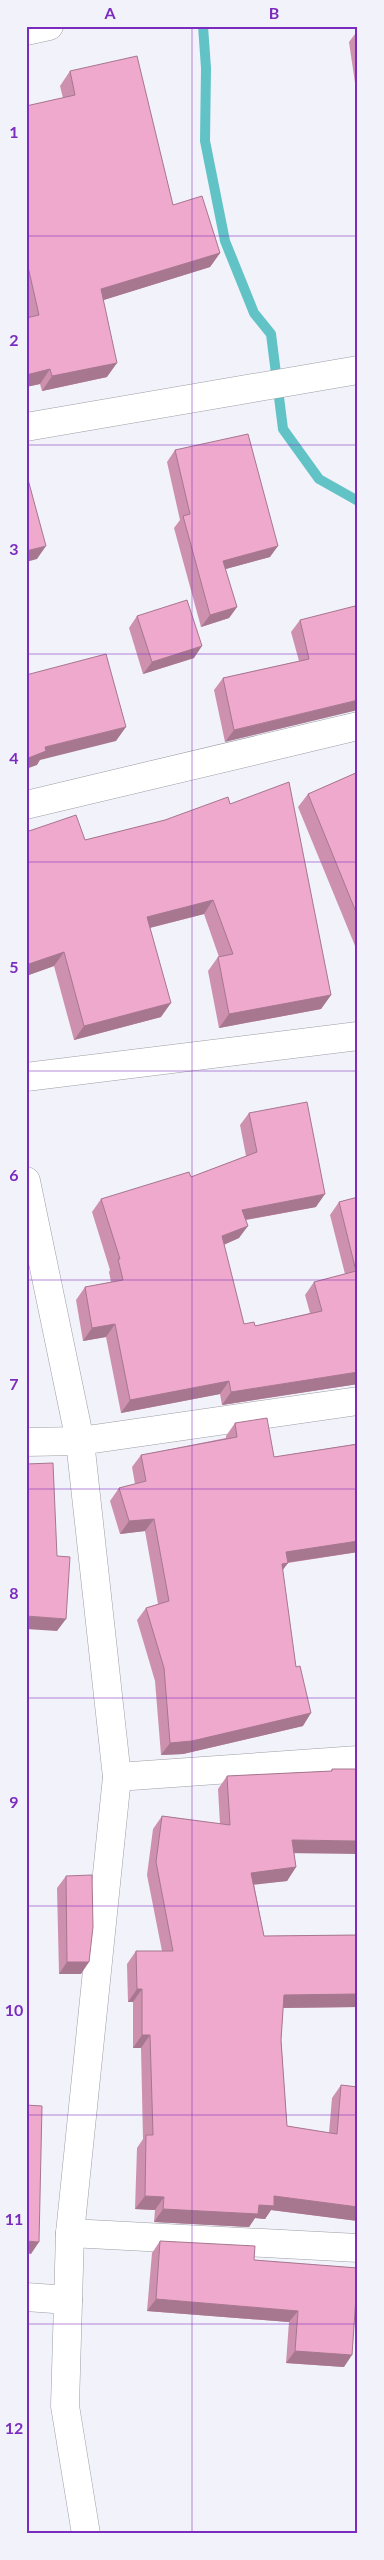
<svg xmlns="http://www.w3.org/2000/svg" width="384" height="2560" font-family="Lato,sans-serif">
<rect width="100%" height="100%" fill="#f1f2fa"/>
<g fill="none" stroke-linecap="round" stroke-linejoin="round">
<path stroke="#62c3c7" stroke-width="10" d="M203 26 206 68 205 141 225 241 254 313 271 334 283 429 319 479 358 501"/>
<g stroke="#9d9ea5" stroke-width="29">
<g id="minor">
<path d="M26 31 49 26"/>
<path d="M26 427 358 370"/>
<path d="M26 805 358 726"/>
<path d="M26 1077 358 1036"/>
<path d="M26 1181 80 1441 117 1777 70 2233 65 2406 86 2534"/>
<path d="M26 1442 80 1441 358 1401"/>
<path d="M117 1777 358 1760"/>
<path d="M70 2233 358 2248"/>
<path d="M26 2297 68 2300"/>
</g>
</g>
<use href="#minor" stroke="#fff" stroke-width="28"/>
</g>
<g fill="#cd91af">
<path d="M358 30V83H355L349 42Z"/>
<path d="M70 71 173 205 220 253 210 267 103 300 107 377 42 391 40 384 26 387V106L63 98 60 86Z"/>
<path d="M175 450 270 557 225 569 237 607 229 618 201 627 174 528 180 520 167 462Z"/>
<path d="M137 616 194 658 143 674 129 628Z"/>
<path d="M358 617 225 742 214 690 223 678 299 661 291 632 300 620Z"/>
<path d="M358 772V953L298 807 308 794Z"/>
<path d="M230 804 331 995 321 1009 219 1028 208 971 218 957H219L204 914 150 928 161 1017 74 1040 54 966 26 976V822L29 831 85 840Z"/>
<path d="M249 1113 316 1207 246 1220 239 1238 224 1245 244 1324 255 1326 310 1313 305 1295 314 1282 345 1274 330 1215 339 1202 358 1197V1384L222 1405 220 1394 121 1413 106 1337 83 1341 76 1300 85 1287 111 1282 109 1272 110 1270 92 1212 101 1199 191 1177 246 1156 240 1125Z"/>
<path d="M235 1423 274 1457 356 1444 355 1438 358 1434V1552L288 1563 282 1570 303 1726 183 1754 161 1755 155 1681 137 1620 146 1608 158 1604 145 1531 120 1534 110 1501 119 1488 135 1484 132 1467 141 1455 226 1438V1436Z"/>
<path d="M332 1769H358L294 1853 296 1867 287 1881 254 1884 264 1936 358 1935V2007L283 2008 281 2040 287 2126 329 2133 332 2098 341 2085 358 2087V2221L271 2210 265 2219 255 2218 249 2227 154 2222 155 2210 135 2209 137 2148 143 2139 141 2048H133V2002H128L127 1964 136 1951H162L147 1875 153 1829 162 1816 220 1824 218 1789 227 1776 331 1771Z"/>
<path d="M66 1876 81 1974H59L57 1888Z"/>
<path d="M160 2241 254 2260 358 2268 344 2367 286 2363 289 2322 147 2311 152 2253Z"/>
</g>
<g fill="#a7768f">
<path d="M220 253 210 267 91 304 101 289Z"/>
<path d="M117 363 107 377 42 391 52 376Z"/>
<path d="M50 369 40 384 26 387V375Z"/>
<path d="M46 546 37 559 26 562V551Z"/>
<path d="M278 546 270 557 215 572 223 561Z"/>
<path d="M237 607 229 618 201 627 210 615Z"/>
<path d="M202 646 194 658 143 674 152 662Z"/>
<path d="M358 700V710L225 742 234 730Z"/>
<path d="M126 727 116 741 40 760 37 765 26 769V759L45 747Z"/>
<path d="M213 900 204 914 137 931 147 917Z"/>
<path d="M64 952 54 966 26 976V965Z"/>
<path d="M331 995 321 1009 219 1028 229 1014Z"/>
<path d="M171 1003 161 1017 74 1040 84 1026Z"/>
<path d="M325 1194 316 1207 233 1222 242 1210Z"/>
<path d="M248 1226 239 1238 213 1249 222 1236Z"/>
<path d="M115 1324 106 1337 83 1341 92 1328Z"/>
<path d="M358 1372V1384L222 1405 231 1392Z"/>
<path d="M229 1381 220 1394 121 1413 130 1400Z"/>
<path d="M154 1519 145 1531 120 1534 129 1521Z"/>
<path d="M358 1541V1552L277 1564 286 1552Z"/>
<path d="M288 1563 279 1575 282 1564Z"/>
<path d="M26 1616 66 1619 57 1631 26 1629Z"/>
<path d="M311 1713 303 1726 183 1754 161 1755 170 1743Z"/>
<path d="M292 1840 358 1841V1854L283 1853Z"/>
<path d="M296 1867 287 1881 242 1886 251 1873Z"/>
<path d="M67 1962H89L81 1974H59Z"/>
<path d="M137 1989H142L133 2002H128Z"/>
<path d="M358 1994V2007L274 2008 284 1995Z"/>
<path d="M142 2035H150L141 2048H133Z"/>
<path d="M145 2196 164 2197 155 2210 135 2209Z"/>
<path d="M274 2196 358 2207V2221L271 2210 265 2219 255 2218 249 2227 154 2222 163 2209 259 2205Z"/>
<path d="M26 2241 39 2242 31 2254 26 2253Z"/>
<path d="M156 2299 298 2311 289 2322 147 2311Z"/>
<path d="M295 2351 352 2355 344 2367 286 2363Z"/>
</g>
<g fill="#eea9cc" stroke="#a7768f">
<path d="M137 56 173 205 202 196 220 253 101 289 117 363 52 376 50 369 26 375V318L39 315 26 258V106L75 95 70 71Z"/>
<path d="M248 434 278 546 223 561 237 607 210 615 183 516 190 514 175 450Z"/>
<path d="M26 472 46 546 26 551Z"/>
<path d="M187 600 202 646 152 662 137 616Z"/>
<path d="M355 606 358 617V700L234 730 223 678 309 659 300 620Z"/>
<path d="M106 654 126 727 45 747 46 751 26 759V675Z"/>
<path d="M358 772V917L308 794Z"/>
<path d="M289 782 331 995 229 1014 218 957 233 954 213 900 147 917 171 1003 84 1026 64 952 26 965V822L29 831 76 815 85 840 165 820 228 797 230 804Z"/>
<path d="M307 1102 325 1194 242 1210 248 1226 222 1236 244 1324 254 1322 255 1326 322 1311 314 1282 356 1271 339 1202 358 1197V1372L231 1392 229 1381 130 1400 115 1324 92 1328 85 1287 123 1280 118 1259H120L101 1199 189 1172 191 1177 257 1152 249 1113Z"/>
<path d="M267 1418 274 1457 358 1444V1541L286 1552 288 1563 282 1564 296 1667 300 1666 311 1713 192 1741 170 1743 164 1668 146 1608 169 1601 154 1519 129 1521 119 1488 146 1481 141 1455 237 1437 235 1423Z"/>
<path d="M53 1463 57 1556 70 1557 66 1619 26 1616V1464Z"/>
<path d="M332 1769H358V1841L292 1840 296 1867 251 1873 264 1936 358 1935V1994L284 1995 281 2040 287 2126 337 2134 341 2085 358 2087V2207L274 2196V2206L259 2205 258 2214 163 2209 164 2197 145 2196 146 2135H153L150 2035H142V1989H137L136 1951H173L156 1862 162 1816 230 1825 227 1776 332 1771Z"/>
<path d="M92 1875 93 1927 89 1962H67L66 1876Z"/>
<path d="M26 2105 42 2106 39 2242 26 2241Z"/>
<path d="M160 2241 255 2246 254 2260 358 2268 352 2355 295 2351 298 2311 156 2299Z"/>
</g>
<path fill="none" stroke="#7b2cbf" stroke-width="1" stroke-opacity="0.55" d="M192 26V2534M26 236H358M26 445H358M26 654H358M26 862H358M26 1071H358M26 1280H358M26 1489H358M26 1698H358M26 1906H358M26 2115H358M26 2324H358"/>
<rect width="384" height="2560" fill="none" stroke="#f1f2fa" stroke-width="55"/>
<rect x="28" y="28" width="328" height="2504" fill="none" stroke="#7b2cbf" stroke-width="2"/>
<g font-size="16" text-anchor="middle" font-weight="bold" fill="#7b2cbf">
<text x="110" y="19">A</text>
<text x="274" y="19">B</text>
<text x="14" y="138">1</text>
<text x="14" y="346">2</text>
<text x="14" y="555">3</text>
<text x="14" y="764">4</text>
<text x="14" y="973">5</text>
<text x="14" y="1181">6</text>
<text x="14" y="1390">7</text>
<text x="14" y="1599">8</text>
<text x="14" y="1808">9</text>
<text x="14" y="2016">10</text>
<text x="14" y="2225">11</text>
<text x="14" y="2434">12</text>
</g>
</svg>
